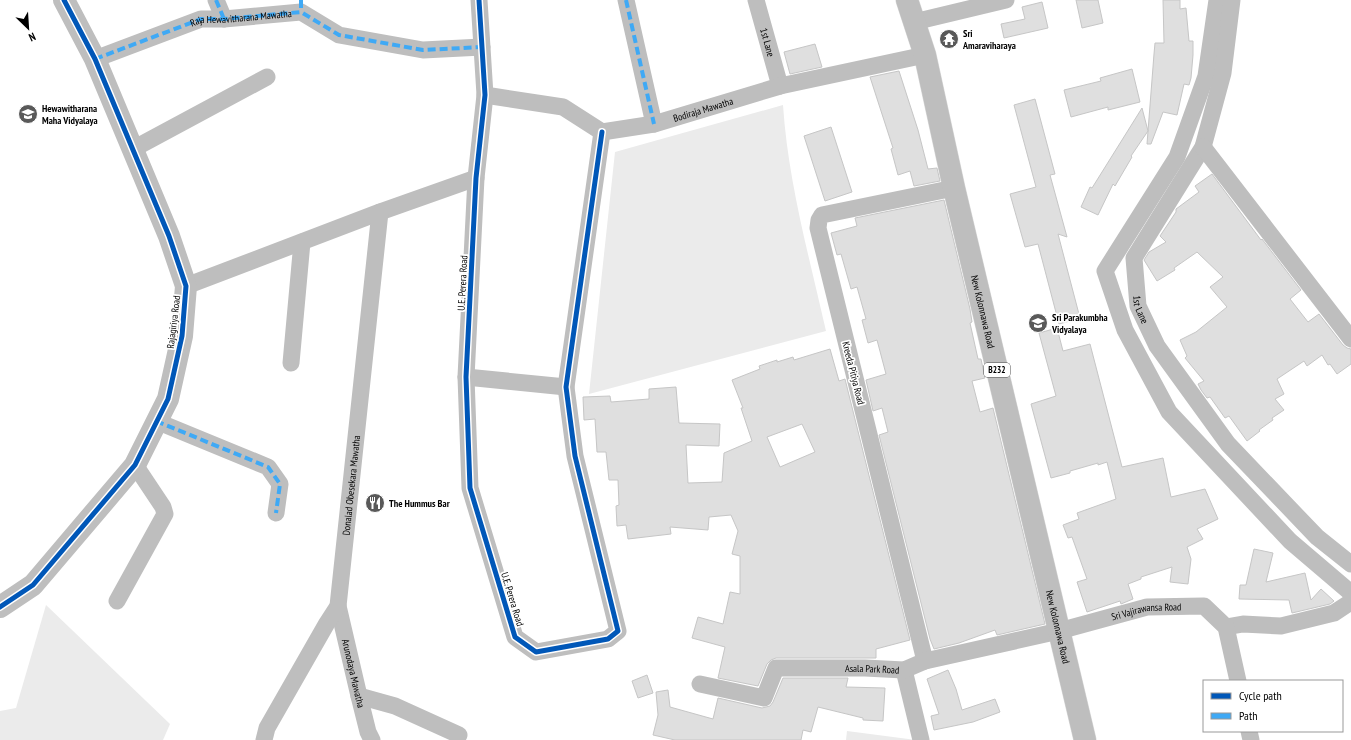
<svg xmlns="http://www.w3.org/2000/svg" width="1351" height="740" font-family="'PT Sans Narrow',sans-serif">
<rect width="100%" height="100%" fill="#fff"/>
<g fill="#ebebeb">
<path d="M783 105C788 181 809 256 826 331L589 394 615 152Z"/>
<path d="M46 605 170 724 163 740H0V711L16 708Z"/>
<path d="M847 731 916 740H846Z"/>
</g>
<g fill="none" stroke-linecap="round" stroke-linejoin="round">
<path stroke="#bebebe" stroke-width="17" d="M1217 0 1206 76 1177 157 1105 271 1125 330 1169 412 1290 541 1351 593"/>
</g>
<g fill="#dfdfdf" stroke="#c6c6c6" fill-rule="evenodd">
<path d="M1076 0H1098L1103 23 1082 28Z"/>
<path d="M1163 0H1180V9L1186 8 1189 41H1193V55L1191 78 1189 85 1184 84 1177 115 1163 112 1151 144H1147L1154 54 1155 43H1164Z"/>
<path d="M1042 2 1048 28 1004 38 1001 24 1025 19 1022 7Z"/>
<path d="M815 44 822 67 790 74 784 52Z"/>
<path d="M1132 69 1140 102 1108 110V107L1071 117 1064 90 1101 81 1100 78Z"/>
<path d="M899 71 918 130 928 169 937 168 940 181 914 186 910 171 898 175 891 149 893 148 870 77Z"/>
<path d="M1035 99 1055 174 1050 175 1067 237 1058 234 1080 318 1059 324 1038 244 1025 247 1010 194 1036 187 1014 105Z"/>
<path d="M1142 108 1148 131 1131 156 1132 157 1115 186 1113 184 1098 215 1081 207 1090 187 1092 188Z"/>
<path d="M831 127 852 192 825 201 804 136Z"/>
<path d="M1212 174 1261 240 1262 239 1301 290 1290 299 1308 322 1319 314 1343 345 1347 348 1351 349V364L1337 374 1330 364 1328 365 1322 355 1307 366 1304 361 1277 379 1284 394 1275 399 1284 410 1272 418 1273 420 1259 430 1260 431 1247 441 1229 416 1225 418 1210 397 1207 398 1201 390 1198 384 1204 381 1185 358 1187 356 1180 340 1196 332 1227 307 1210 287 1223 277 1197 252 1174 268 1175 270 1157 281 1144 260 1149 252 1166 242 1160 236 1176 212V209L1199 192 1195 186Z"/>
<path d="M944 200 970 309 972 322 970 323 978 359H981L985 378 972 381 980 412 993 408 1045 624 997 635 995 630 959 643 934 649 930 639 879 435 888 432 882 408 873 411 866 380 886 374 877 340 868 343 862 320 866 319 857 287 851 289 841 254 837 255 831 233 857 226 855 218Z"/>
<path d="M1057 328 1063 351 1090 344 1122 467 1163 458 1171 497 1205 489 1218 519 1197 529 1203 539 1187 547 1191 559 1188 584 1170 582 1172 567 1141 577V579L1128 584 1133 599 1121 604 1120 601 1087 612 1077 582 1087 579 1072 537 1068 538 1063 525 1079 519 1077 513 1116 499 1107 462 1098 465V463L1070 471V473L1051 478 1031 404 1056 396 1039 333Z"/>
<path d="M830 349 839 381 845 379 910 640 876 649V658H776L771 660 767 664 758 686 718 678 725 647 692 638 698 617 723 624 730 592 740 594V556L732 554 738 531 731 515 709 517 708 530 670 527 671 534 628 539 626 525 617 526 616 506 619 505 618 480H609L606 452H597L595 419 584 420 583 397 610 396 611 402 649 399V389L676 387 679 423 720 424 719 446 686 445 688 483 722 482 724 453 752 441 741 408H743L732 380 760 369 759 366 777 360V362L793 357 794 360ZM802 424 815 452 780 467 767 437Z"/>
<path d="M1254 549 1273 553 1266 582 1305 573 1311 600 1321 589 1334 601 1330 604 1292 613 1289 600 1239 599 1240 585H1246Z"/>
<path d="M948 670 956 689 962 710 995 699 1000 712 973 722 934 730 931 716 939 714 927 679Z"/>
<path d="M647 675 653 693 638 698 632 681Z"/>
<path d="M783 678H848L846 687 885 688 883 721 863 720V718L818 707 811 732 803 730 801 740H675L653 735 658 715 656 692 668 690 670 707 713 719 718 698 762 708 770 706 773 702Z"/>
</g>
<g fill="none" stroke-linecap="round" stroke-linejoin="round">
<g stroke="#dbdbdb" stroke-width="23">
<g id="primary">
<path id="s7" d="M907 0 925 55 954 188 1085 740"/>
</g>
</g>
<g stroke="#bebebe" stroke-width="17">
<path d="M216 0 224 19"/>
<path d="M479 0 485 95 476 178 466 377 470 488 515 637 536 652 608 639 618 631 575 456 566 387 602 132"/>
<path d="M626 0 654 124"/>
<path id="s1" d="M756 0 780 86"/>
<path id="s2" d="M1232 0 1223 73 1203 147 1134 258 1138 306 1157 346 1228 444 1317 537 1351 564"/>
<path d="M914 22 1006 0"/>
<path d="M95 59 201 19H224L301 12 339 35 423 50 482 47"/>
<path id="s3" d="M485 95 563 107 602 132 654 124 780 86 925 55"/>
<path d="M1203 147 1351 339"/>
<path d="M133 149 267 77"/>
<path d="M186 286 380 212 476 178"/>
<path d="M291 363 302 242"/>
<path d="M466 377 566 387"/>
<path d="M156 421 268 467 280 484 276 513"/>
<path d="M117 601 165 514 163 507 135 465"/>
<path id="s4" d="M338 606 359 696 368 732 372 740"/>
<path d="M1226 627 1243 624 1281 626 1334 613 1351 602"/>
<path d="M925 661 818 228 819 220 822 215 954 188"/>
<path d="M904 670 921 740"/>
<path id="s5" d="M700 684 764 698 776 668H865L904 670 925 661 1059 631 1147 607 1204 606 1226 627 1238 681"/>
<path d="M359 696 395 706 459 735"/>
<path d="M1249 731 1251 740"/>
<path id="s6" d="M264 740 267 728 327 623 338 606 380 212"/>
</g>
<path stroke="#bebebe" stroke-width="22" d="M0 607 33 585 135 465 168 399 182 336 186 286 169 236 95 59 64 0"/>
<use href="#primary" stroke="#bebebe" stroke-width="22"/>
<g stroke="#3fa9f5" stroke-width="4" stroke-dasharray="8 4" stroke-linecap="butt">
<path d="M216 0 224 19"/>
<path d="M301 0V12"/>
<path d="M626 0 654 124"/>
<path id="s8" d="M95 59 201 19H224L301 12 339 35 423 50 482 47"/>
<path d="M156 421 268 467 280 484 276 513"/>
</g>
<g stroke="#fff" stroke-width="8">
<g id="cycleway">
<path d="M479 0 485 95 476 178 466 377 470 488 515 637 536 652 608 639 618 631 575 456 566 387 602 132"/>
<path d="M0 607 33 585 135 465 168 399 182 336 186 286 169 236 95 59 64 0"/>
</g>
</g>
<use href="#cycleway" stroke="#0057b8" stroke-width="5"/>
</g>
<defs>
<g id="temple-disc" transform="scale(1)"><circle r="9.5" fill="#595959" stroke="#fff"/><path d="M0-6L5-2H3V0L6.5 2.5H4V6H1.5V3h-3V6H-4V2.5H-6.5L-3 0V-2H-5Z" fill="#fff"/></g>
<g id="school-disc" transform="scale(1)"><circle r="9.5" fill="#595959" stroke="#fff"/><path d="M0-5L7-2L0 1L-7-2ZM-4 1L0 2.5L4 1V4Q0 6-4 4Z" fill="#fff"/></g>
<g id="restaurant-disc" transform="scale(1)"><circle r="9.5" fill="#595959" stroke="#fff"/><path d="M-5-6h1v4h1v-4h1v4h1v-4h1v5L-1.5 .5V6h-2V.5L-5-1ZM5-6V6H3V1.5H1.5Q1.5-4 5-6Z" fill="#fff"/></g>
</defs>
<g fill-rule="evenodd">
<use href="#temple-disc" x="949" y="39"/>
<use href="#school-disc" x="28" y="114"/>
<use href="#school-disc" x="1038" y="323"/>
<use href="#restaurant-disc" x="375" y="503"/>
</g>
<g text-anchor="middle" stroke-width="3.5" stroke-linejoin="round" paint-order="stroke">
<rect fill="#fff" stroke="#4c4c4c" stroke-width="1" x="984" y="363" width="26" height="14" rx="3"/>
<g font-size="9" font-weight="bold" fill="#000">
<text x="997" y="373">B232</text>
</g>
<g font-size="10" fill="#000" stroke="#fff">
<text dy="4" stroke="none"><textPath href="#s8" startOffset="153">Raja Hewavitharana Mawatha</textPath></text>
<text dy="4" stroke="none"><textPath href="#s1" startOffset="44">1st Lane</textPath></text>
<text dy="4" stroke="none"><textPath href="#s3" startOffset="229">Bodiraja Mawatha</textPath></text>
<text transform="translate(462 283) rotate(-87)" y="4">U.E. Perera Road</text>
<text dy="4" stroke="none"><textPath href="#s2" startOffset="333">1st Lane</textPath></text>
<text dy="4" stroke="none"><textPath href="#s7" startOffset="321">New Kolonnawa Road</textPath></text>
<text transform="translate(173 322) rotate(-83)" y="4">Rajagiriya Road</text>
<text transform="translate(854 373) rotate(76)" y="4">Kreeda Pitiya Road</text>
<text dy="4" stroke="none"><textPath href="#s6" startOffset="275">Donalad Obesekara Mawatha</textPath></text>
<text transform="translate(513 599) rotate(73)" y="4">U.E. Perera Road</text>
<text dy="4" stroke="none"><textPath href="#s5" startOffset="476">Sri Vajirawansa Road</textPath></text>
<text dy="4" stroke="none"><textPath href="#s7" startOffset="645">New Kolonnawa Road</textPath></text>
<text dy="4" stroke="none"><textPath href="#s5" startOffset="194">Asala Park Road</textPath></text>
<text dy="4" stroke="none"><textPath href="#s4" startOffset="69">Arunodaya Mawatha</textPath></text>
</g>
<g font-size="10" font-weight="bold" fill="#000" stroke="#fff" text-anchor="start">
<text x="963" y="37">Sri<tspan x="963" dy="12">Amaraviharaya</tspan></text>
<text x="42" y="112">Hewawitharana<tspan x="42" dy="12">Maha Vidyalaya</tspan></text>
<text x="1052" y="321">Sri Parakumbha<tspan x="1052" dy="12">Vidyalaya</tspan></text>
<text x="389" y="507">The Hummus Bar</text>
</g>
</g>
<rect x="1203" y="680" width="140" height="52" fill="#ffffff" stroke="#999999"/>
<rect x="1211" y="693" width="20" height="6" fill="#0057b8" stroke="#999999"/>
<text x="1239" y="700" font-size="12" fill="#000000">Cycle path</text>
<rect x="1211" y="713" width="20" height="6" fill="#3fa9f5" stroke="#999999"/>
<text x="1239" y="720" font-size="12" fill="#000000">Path</text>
<g transform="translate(28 28) rotate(155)" stroke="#ffffff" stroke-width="3" paint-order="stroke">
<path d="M0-3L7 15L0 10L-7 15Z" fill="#000000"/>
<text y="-6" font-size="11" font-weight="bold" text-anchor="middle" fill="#000000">N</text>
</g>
</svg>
